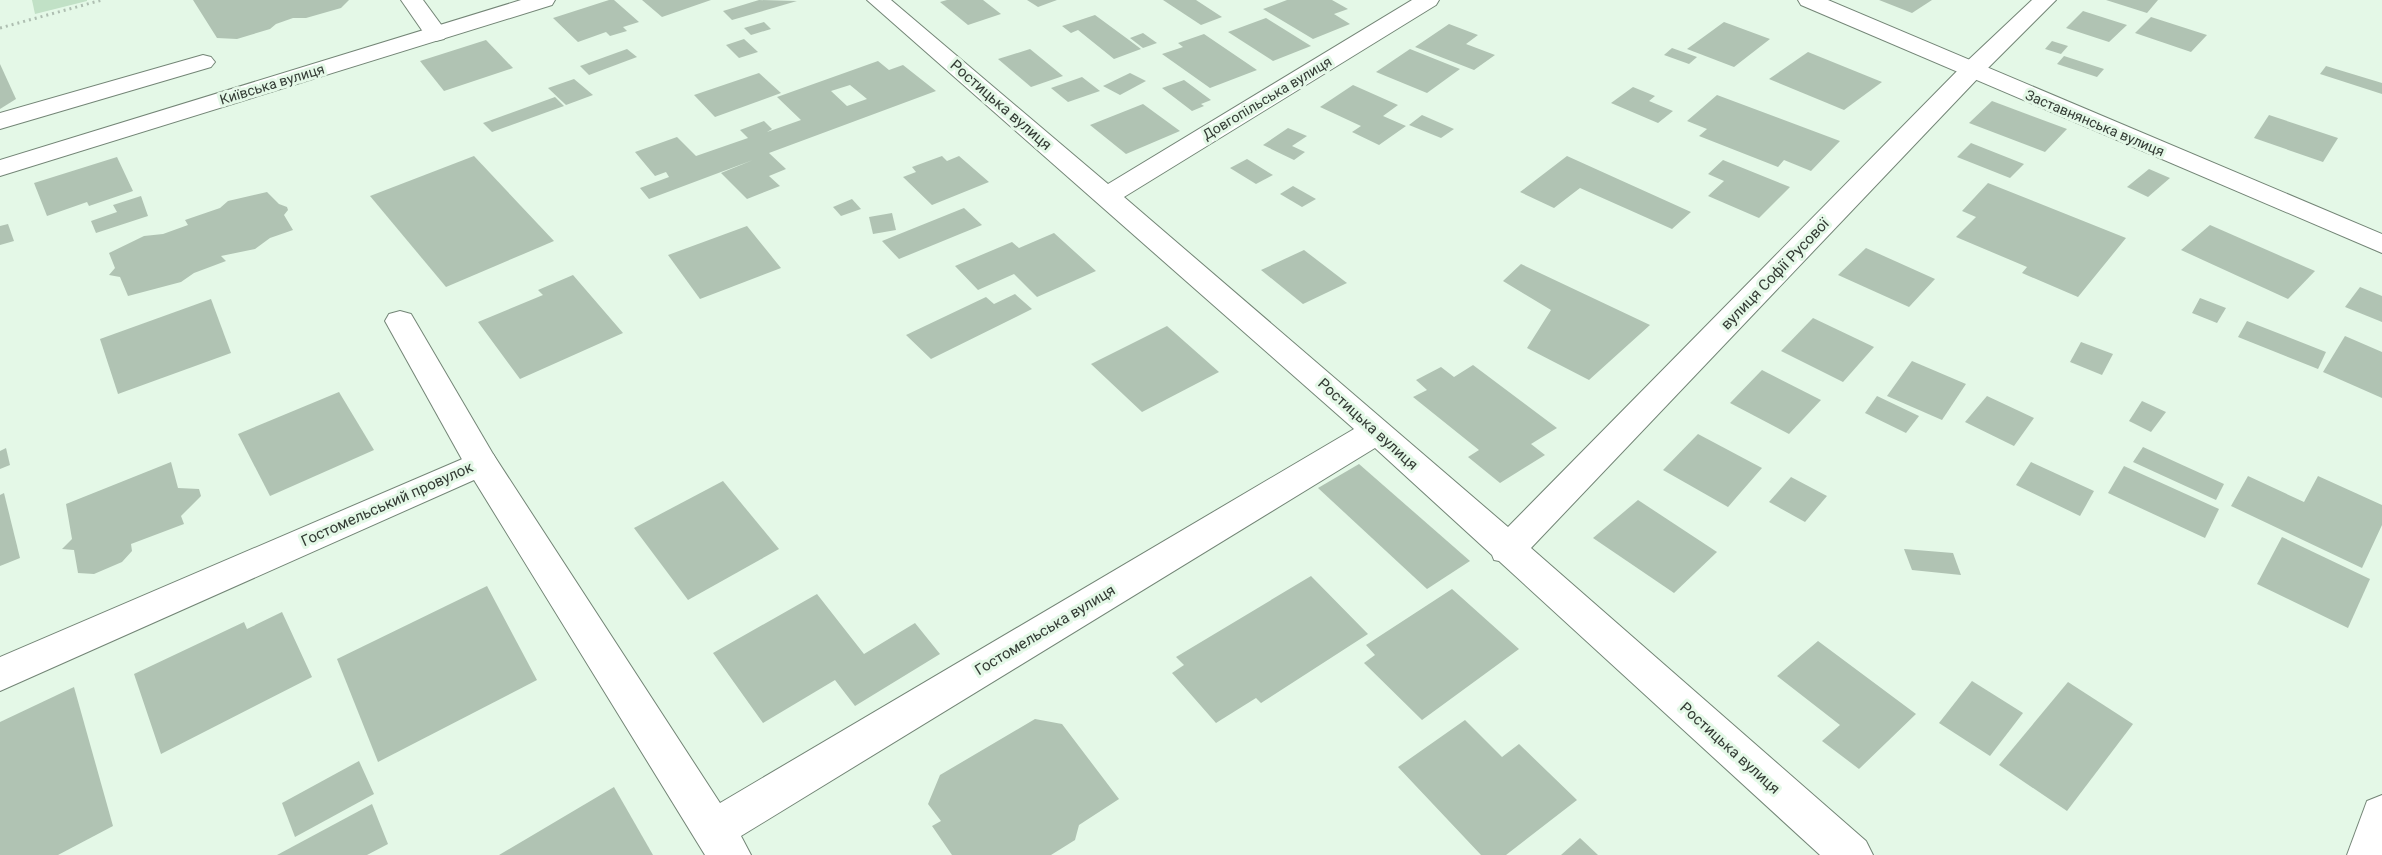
<svg xmlns="http://www.w3.org/2000/svg" width="2382" height="855" font-family="Roboto,sans-serif">
<rect width="100%" height="100%" fill="#e4f8e7"/>
<path fill="#c1e1c6" d="M32 0H87V1L35 14Z"/>
<g fill="#b0c3b3" fill-rule="evenodd">
<path d="M193 0H349L341 8 306 18H293L276 24 270 29 237 39 217 38Z"/>
<path d="M609 0H614L639 22 623 27 627 31 610 36 606 32 578 42 553 18Z"/>
<path d="M642 0H711L662 17Z"/>
<path d="M759 0 797 1 732 20 723 11Z"/>
<path d="M947 0H983L1001 14 968 25 940 2Z"/>
<path d="M1027 0H1057L1038 7Z"/>
<path d="M1163 0H1196L1222 17 1201 25Z"/>
<path d="M1287 0H1332L1348 9 1334 14 1350 24 1313 39 1263 9Z"/>
<path d="M1879 0H1932L1912 13Z"/>
<path d="M2106 0H2158L2147 13Z"/>
<path d="M2083 11 2127 25 2109 42 2066 28Z"/>
<path d="M1095 15 1129 40 1141 49 1114 59 1078 30 1071 33 1062 26Z"/>
<path d="M2151 17 2207 35 2191 52 2135 33Z"/>
<path d="M1266 18 1311 46 1273 61 1228 32Z"/>
<path d="M764 22 771 29 751 35 744 28Z"/>
<path d="M1724 22 1770 39 1734 67 1687 49Z"/>
<path d="M1449 24 1478 35 1466 44 1495 55 1474 70 1415 47Z"/>
<path d="M1143 33 1157 43 1143 48 1130 38Z"/>
<path d="M1204 34 1257 70 1210 88 1162 54 1183 47 1178 43Z"/>
<path d="M744 39 758 52 739 58 726 45Z"/>
<path d="M486 40 513 68 444 91 420 61Z"/>
<path d="M2052 41 2068 46 2061 54 2045 49Z"/>
<path d="M1672 48 1697 57 1689 64 1664 55Z"/>
<path d="M627 49 637 57 589 75 580 66Z"/>
<path d="M1030 49 1063 76 1031 87 998 59Z"/>
<path d="M1410 49 1460 69 1427 93 1376 72Z"/>
<path d="M1808 52 1882 82 1844 110 1769 79Z"/>
<path d="M2064 56 2104 69 2097 77 2057 64Z"/>
<path d="M878 61 889 70 903 65 936 91 769 153 786 169 769 176 780 186 747 199 721 173 753 160 649 199 640 188 669 177 666 172 655 176 635 152 677 137 696 156 748 138 740 130 764 121 772 129 767 132 801 120 777 97ZM850 85 867 99 847 106 831 91Z"/>
<path d="M0 64 16 99 0 109Z"/>
<path d="M2326 66 2382 83V94L2320 74Z"/>
<path d="M759 73 781 93 715 117 694 95Z"/>
<path d="M1130 73 1146 81 1120 95 1103 86Z"/>
<path d="M1082 77 1100 91 1068 102 1051 88Z"/>
<path d="M574 79 593 95 566 105 548 88Z"/>
<path d="M1184 80 1211 100 1201 104 1204 106 1192 111 1162 88Z"/>
<path d="M1353 85 1398 105 1383 116 1406 126 1379 145 1352 132 1361 126 1320 107Z"/>
<path d="M1633 87 1655 96 1649 101 1673 111 1658 123 1611 103Z"/>
<path d="M1717 95 1840 141 1811 171 1784 160 1778 167 1699 136 1707 129 1687 121Z"/>
<path d="M555 97 564 106 492 132 483 123Z"/>
<path d="M1992 101 2067 129 2045 152 1969 123Z"/>
<path d="M1143 104 1180 131 1126 154 1090 125Z"/>
<path d="M1422 115 1454 129 1441 138 1409 125Z"/>
<path d="M2269 115 2338 138 2323 162 2254 138Z"/>
<path d="M1288 128 1307 136 1292 146 1305 152 1294 160 1263 145Z"/>
<path d="M1971 143 2024 164 2010 178 1957 157Z"/>
<path d="M474 156 554 241 446 287 370 196Z"/>
<path d="M942 156 947 161 959 156 989 182 932 205 903 177 916 172 912 167Z"/>
<path d="M1567 156 1691 212 1672 229 1580 188 1554 208 1520 192Z"/>
<path d="M117 157 133 191 89 206 87 202 47 216 34 183Z"/>
<path d="M1247 159 1273 175 1256 184 1230 168Z"/>
<path d="M1723 160 1790 187 1759 218 1708 196 1724 181 1708 174Z"/>
<path d="M2149 169 2170 178 2148 197 2127 187Z"/>
<path d="M1988 183 2126 238 2078 297 2022 273 2027 267 1956 237 1976 217 1962 211Z"/>
<path d="M1293 186 1316 199 1302 207 1280 194Z"/>
<path d="M267 192 279 204 287 207 288 210 284 215 293 230 270 238 255 249 221 256 226 261 194 273 181 282 128 296 120 277 109 275 115 268 109 253 144 236 163 234 188 225 185 220 220 208 228 201Z"/>
<path d="M141 196 148 216 96 233 91 221 117 212 113 205Z"/>
<path d="M852 199 861 209 841 216 833 207Z"/>
<path d="M964 208 982 225 899 259 882 241Z"/>
<path d="M892 213 896 230 873 234 869 217Z"/>
<path d="M8 224 14 241 0 245V226Z"/>
<path d="M2210 225 2315 271 2288 299 2181 250Z"/>
<path d="M747 226 781 268 700 299 668 255Z"/>
<path d="M1054 233 1096 271 1037 297 1014 274 978 290 955 266 1012 242 1019 248Z"/>
<path d="M1866 248 1935 279 1909 307 1838 275Z"/>
<path d="M1304 250 1347 283 1303 304 1261 270Z"/>
<path d="M1521 264 1650 325 1589 380 1527 348 1551 310 1503 281Z"/>
<path d="M573 275 623 333 520 379 478 322 543 295 538 290Z"/>
<path d="M2360 287 2382 296V322L2345 307Z"/>
<path d="M1015 294 1032 309 931 359 906 335 986 297 994 304Z"/>
<path d="M2200 298 2226 308 2217 323 2192 313Z"/>
<path d="M211 299 231 353 118 394 100 339Z"/>
<path d="M1813 318 1874 347 1843 382 1781 351Z"/>
<path d="M2247 321 2326 352 2318 369 2238 337Z"/>
<path d="M1167 326 1219 372 1142 412 1091 364Z"/>
<path d="M2345 336 2382 352V398L2323 372Z"/>
<path d="M2081 342 2113 354 2102 375 2070 362Z"/>
<path d="M1912 361 1966 384 1942 420 1887 396Z"/>
<path d="M1473 365 1557 428 1531 444 1545 455 1500 483 1468 457 1479 450 1413 397 1427 390 1416 380 1441 367 1454 377Z"/>
<path d="M1762 370 1821 400 1789 434 1730 403Z"/>
<path d="M339 392 374 450 270 496 238 434Z"/>
<path d="M1877 396 1919 416 1906 433 1865 413Z"/>
<path d="M1987 396 2034 418 2014 446 1965 422Z"/>
<path d="M2142 401 2166 412 2151 432 2129 421Z"/>
<path d="M1698 434 1762 468 1728 507 1663 470Z"/>
<path d="M2143 447 2224 484 2216 500 2133 462Z"/>
<path d="M6 448 10 465 0 469V451Z"/>
<path d="M171 462 178 488 199 489 201 496 181 516 184 524 131 544 132 551 122 562 94 574 78 573 74 550 62 549 72 539 66 504Z"/>
<path d="M2031 462 2094 491 2080 516 2016 485Z"/>
<path d="M1359 464 1470 561 1427 589 1318 488Z"/>
<path d="M2124 466 2219 509 2205 538 2108 493Z"/>
<path d="M2248 476 2304 502 2318 476 2382 505V525L2362 568 2231 506Z"/>
<path d="M1791 477 1827 496 1805 522 1769 502Z"/>
<path d="M723 481 779 549 688 600 634 528Z"/>
<path d="M4 493 20 558 0 566V495Z"/>
<path d="M1638 500 1717 552 1674 593 1593 538Z"/>
<path d="M2282 537 2370 579 2348 628 2257 584Z"/>
<path d="M1904 549 1953 553 1961 575 1912 570Z"/>
<path d="M1311 576 1368 634 1261 703 1256 698 1216 723 1172 673 1184 665 1176 657Z"/>
<path d="M487 586 537 680 378 762 337 659Z"/>
<path d="M1452 589 1519 649 1422 720 1364 663 1375 655 1366 645Z"/>
<path d="M817 594 864 654 915 623 940 654 855 706 835 680 763 723 713 653Z"/>
<path d="M282 612 312 677 161 754 134 674 244 622 247 629Z"/>
<path d="M1818 641 1916 714 1859 769 1822 741 1840 725 1777 676Z"/>
<path d="M1972 681 2023 713 1990 756 1939 723Z"/>
<path d="M2068 682 2133 724 2067 811 1999 765Z"/>
<path d="M74 687 113 826 58 855H0V722Z"/>
<path d="M1035 719 1062 724 1119 799 1079 825 1075 840 1051 855H952L932 826 941 821 928 804 940 775Z"/>
<path d="M1465 720 1502 757 1519 744 1577 800 1506 855H1481L1398 767Z"/>
<path d="M359 761 374 794 295 837 282 803Z"/>
<path d="M614 787 653 855H499Z"/>
<path d="M372 804 388 844 367 855H277Z"/>
<path d="M1580 838 1598 855H1561Z"/>
</g>
<g fill="none" stroke-linecap="round" stroke-linejoin="round">
<g stroke="#738576" stroke-width="2">
<g id="service">
<path d="M203 55 211 57 215 62 211 67 0 129V113Z"/>
<path d="M400 311 411 314 493 454 498 463 493 472 481 475 469 472 385 321 389 314Z"/>
</g>
</g>
<g stroke="#738576" stroke-width="2">
<g id="minor">
<path d="M401 0H423L448 34 444 39 436 41 428 39Z"/>
<path d="M867 0H891L1108 184 1412 0H1439L1436 5 1124 197 1508 527 1963 65 2032 0H2056L1981 75 1531 548 1866 841 1873 855H1820L1499 561 1494 560 1492 555 1375 448 741 836 751 855H705L474 480 0 691V657L481 451 493 454 720 803 1354 429Z"/>
<path d="M2382 795V855H2347L2367 801Z"/>
</g>
</g>
<g stroke="#738576" stroke-width="2">
<g id="tertiary">
<path d="M521 0H555L552 5 0 176V160Z"/>
<path d="M1798 0H1828L2382 234V253L1801 5Z"/>
</g>
</g>
<path stroke="#aebeb1" stroke-width="3" stroke-dasharray="2 4" stroke-linecap="butt" d="M0 28 102 0"/>
<use href="#service" fill="#fff" fill-rule="evenodd"/>
<use href="#minor" fill="#fff" fill-rule="evenodd"/>
<use href="#tertiary" fill="#fff" fill-rule="evenodd"/>
</g>
<g text-anchor="middle" stroke-width="6" stroke-linejoin="round" paint-order="stroke">
<g font-size="14" fill="#333b34" stroke="#e4f8e7">
<text transform="translate(272 84) rotate(-17)" y="5">Київська вулиця</text>
<text transform="translate(1267 98) rotate(-31)" y="5">Довгопільська вулиця</text>
<text transform="translate(2095 123) rotate(23)" y="5">Заставнянська вулиця</text>
</g>
<g font-size="15" fill="#333b34" stroke="#e4f8e7">
<text transform="translate(1001 105) rotate(41)" y="5">Ростицька вулиця</text>
<text transform="translate(1775 274) rotate(-46)" y="5">вулиця Софії Русової</text>
<text transform="translate(1368 424) rotate(42)" y="5">Ростицька вулиця</text>
<text transform="translate(387 504) rotate(-24)" y="5">Гостомельський провулок</text>
<text transform="translate(1045 630) rotate(-31)" y="5">Гостомельська вулиця</text>
<text transform="translate(1730 748) rotate(42)" y="5">Ростицька вулиця</text>
</g>
</g>
</svg>
